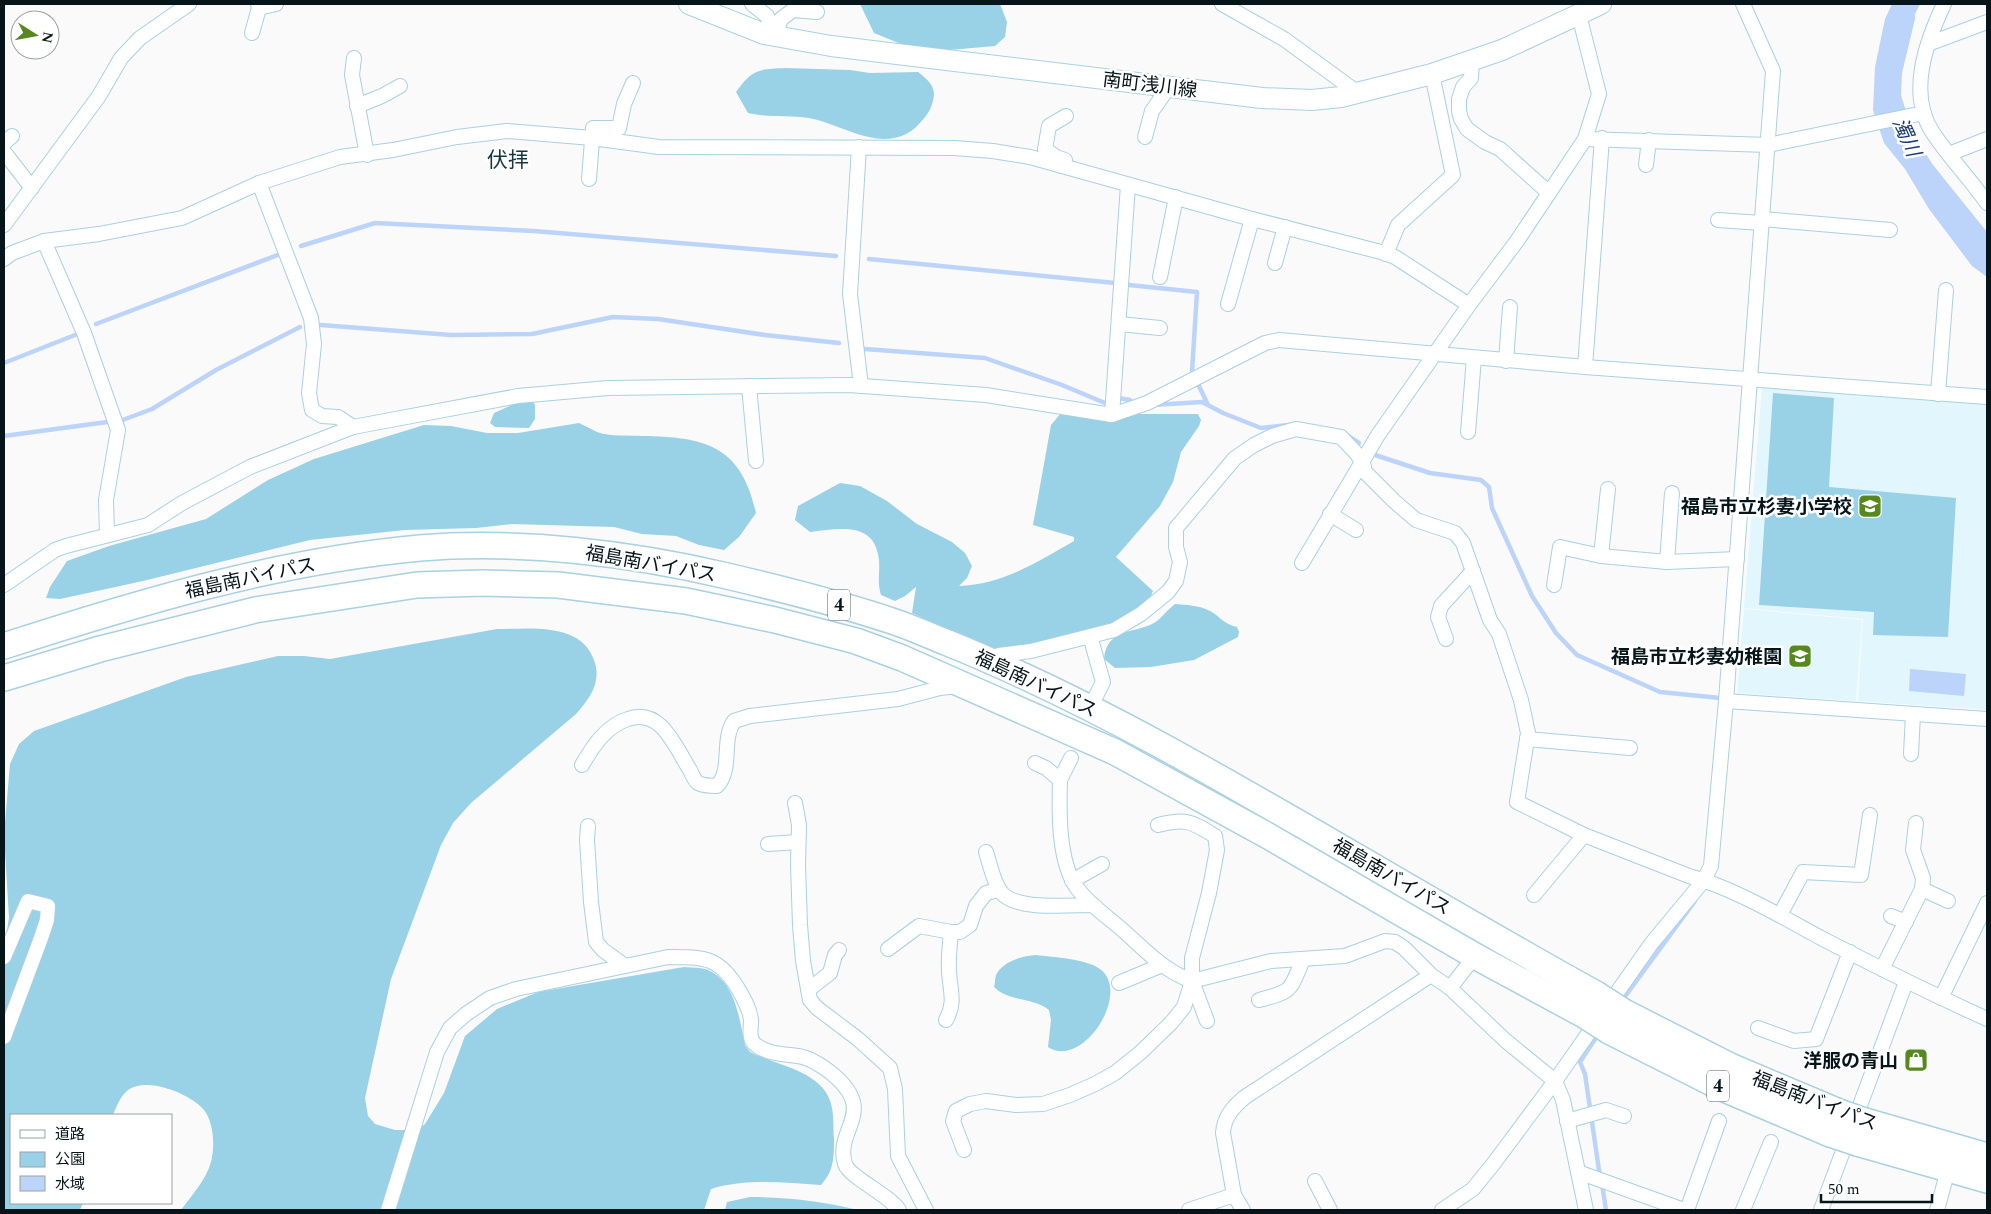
<svg xmlns="http://www.w3.org/2000/svg" width="1991" height="1214" font-family="Spectral,'Noto Sans JP',serif">
<rect width="100%" height="100%" fill="#fafafa"/>
<g fill="#e2f6fe">
<path d="M1762 388 1987 404V710L1858 701 1863 619 1744 608Z"/>
<path d="M1744 609 1862 620 1856 701 1737 693Z"/>
</g>
<g fill="#99d1e7">
<path d="M860 4H1000L1007 22 1005 37 995 46 949 50 923 48 901 44 874 33Z"/>
<path d="M786 68 850 70 870 73 918 72C932 83 938 89 931 107 928 115 921 122 915 128 883 155 842 124 809 118 788 115 769 118 748 113L736 92C752 69 759 69 786 68Z"/>
<path d="M1773 393 1834 398 1829 487 1956 498 1948 637 1873 635 1874 612 1759 605Z"/>
<path d="M529 397 535 405V419L529 428 495 427 490 423 494 413Z"/>
<path d="M1062 412 1126 414H1198L1201 420 1199 426 1181 452 1173 482 1160 506 1116 557 1153 591 1149 601 1122 618 1085 635 1027 649 993 650 912 613 916 587 905 596 895 601 881 595C877 583 880 572 879 560 875 520 838 529 810 532L795 520 798 506 840 483 860 486 887 501 917 524 952 542 965 553 972 566 967 578 959 586C1002 585 1037 562 1074 541V537L1033 525 1051 425Z"/>
<path d="M579 423C585 426 591 429 597 432 610 437 628 435 642 436 705 437 741 445 756 513L739 537 724 550 699 545 676 536 642 534 614 527 512 524 476 528 405 530 310 540 143 581 60 599 46 598 50 587 67 561 109 546 206 519 268 480 314 459 424 425 451 426 487 433H518Z"/>
<path d="M1175 604C1186 605 1199 605 1210 611 1221 617 1222 623 1237 627L1239 632 1238 637 1194 660 1151 667 1115 668 1104 659C1107 628 1133 634 1154 623 1161 619 1167 610 1175 604Z"/>
<path d="M497 629C530 629 583 621 595 663 601 684 589 699 576 714L471 803 453 823 441 845 391 979 365 1098 368 1116 375 1124 395 1130H417L425 1124 444 1093 465 1036 497 1009 538 992 684 967C691 968 701 967 708 970 736 983 739 1018 745 1045L750 1052C777 1066 826 1071 832 1108 834 1118 833 1129 834 1139 834 1157 834 1171 821 1185 785 1183 747 1178 711 1189L704 1210H181C191 1196 206 1180 211 1162 215 1147 214 1123 204 1110 191 1094 147 1076 128 1090 121 1095 116 1107 113 1115H11V1203H83L80 1210H4V948L9 918 4 834 10 764 19 744 34 731 186 677 278 656H304L330 659Z"/>
<path d="M1036 955C1053 957 1087 959 1100 969 1132 992 1083 1070 1048 1047L1051 1020 1049 1010C1032 997 1009 1002 994 987 995 984 995 978 996 975 1003 961 1022 956 1036 955Z"/>
<path d="M750 1197C787 1197 822 1201 858 1210H725L727 1202Z"/>
</g>
<g fill="#bcd3fa">
<path d="M1892 4H1920L1915 14V19L1902 73 1901 95 1913 134 1933 165 1987 232V277L1972 266 1929 209 1905 169 1884 143 1873 110 1875 67 1885 19Z"/>
<path d="M1910 669 1966 674 1964 696 1909 691Z"/>
</g>
<g fill="none" stroke-linecap="round" stroke-linejoin="round">
<g stroke="#bcd3fa" stroke-width="4.5">
<path d="M301 246 375 223 534 231 836 256"/>
<path d="M869 259 1115 283"/>
<path d="M1129 285 1197 292 1192 372"/>
<path d="M96 324 283 253"/>
<path d="M321 325 451 335 532 334 613 317 658 319 765 335 839 343"/>
<path d="M865 349 985 358 1062 385 1105 403"/>
<path d="M4 363 75 335"/>
<path d="M1198 384 1207 403"/>
<path d="M1118 398 1130 400"/>
<path d="M1153 405 1202 402 1223 413 1261 428 1297 424"/>
<path d="M120 421 152 409 216 370 300 327"/>
<path d="M4 436 107 422"/>
<path d="M1348 436 1359 443"/>
<path d="M1372 454 1430 473 1481 480 1489 487 1492 508 1532 596 1556 633 1577 655 1660 692 1720 698"/>
<path d="M1621 1002 1695 901"/>
<path d="M1599 1033 1580 1062 1585 1074 1600 1177"/>
<path d="M1602 1184 1606 1210"/>
</g>
<g stroke="#a8d1e1" stroke-width="16">
<g id="street">
<path d="M258 4 259 8 276 4"/>
<path d="M752 4 767 16 775 36 781 19 793 10 817 12"/>
<path d="M1222 4 1284 39 1358 93"/>
<path d="M1944 4C1926 42 1907 94 1933 133 1949 157 1970 179 1987 203"/>
<path d="M252 33 259 8"/>
<path d="M1928 44 1987 22"/>
<path d="M354 58 352 75 367 155"/>
<path d="M1472 60 1471 78 1463 87 1459 99V111L1461 119 1467 129 1485 142 1500 149 1549 193"/>
<path d="M357 106 382 96 400 86"/>
<path d="M1145 137 1152 111 1169 87"/>
<path d="M1585 139 1768 145 1924 113"/>
<path d="M4 143 12 136"/>
<path d="M859 147 850 294 861 386"/>
<path d="M4 152 32 188"/>
<path d="M1949 154 1987 139"/>
<path d="M1065 160 1056 157 1045 149 1049 126 1066 116"/>
<path d="M1646 165 1649 140"/>
<path d="M589 179 593 128H619L624 104 633 83"/>
<path d="M259 183 311 318 314 344 309 393 312 410 322 416 338 417 353 427"/>
<path d="M1762 219 1890 230"/>
<path d="M1718 220 1762 223"/>
<path d="M4 225 99 96 121 58 140 38 189 4"/>
<path d="M44 241 84 333 118 430 106 500 107 535"/>
<path d="M1386 254 1398 225 1453 175 1432 74"/>
<path d="M4 259 12 253 44 241 99 234 182 218 259 183 340 157 393 150 457 137 507 131 592 138 659 147 954 148 993 151 1030 157 1252 219 1381 252 1395 257 1469 305"/>
<path d="M1275 263 1285 227"/>
<path d="M1160 277 1176 197"/>
<path d="M1228 304 1252 219"/>
<path d="M1119 324 1160 328"/>
<path d="M1506 361 1510 307"/>
<path d="M1585 367 1602 138"/>
<path d="M749 386 756 461"/>
<path d="M1938 394 1946 290"/>
<path d="M1112 415 1128 185"/>
<path d="M1468 432 1474 358"/>
<path d="M1330 514 1356 530"/>
<path d="M1601 556 1608 489"/>
<path d="M1667 562 1672 493"/>
<path d="M1302 563 1378 435 1469 305 1517 241 1585 139 1599 94 1579 15"/>
<path d="M4 585 55 550 66 546 148 525 182 503 250 467 353 427 518 396 608 388 849 385 986 395 1112 415 1147 403 1265 343 1279 340 1585 367 1987 397"/>
<path d="M1554 585 1560 547 1601 556 1667 562 1737 559"/>
<path d="M1090 636 1103 682 1094 700"/>
<path d="M1446 639 1438 617 1441 606 1473 571"/>
<path d="M999 655 1031 651 1114 630 1141 614 1168 592 1176 581 1180 562 1176 547V528L1235 458 1254 445 1272 436 1296 429 1341 437 1357 454 1363 463 1365 472 1394 501 1416 520 1455 533 1463 543 1490 620 1499 634 1521 700 1528 733 1517 802 1584 835 1689 876C1734 888 1782 917 1823 939 1877 967 1932 994 1987 1019"/>
<path d="M1726 701 1987 719"/>
<path d="M1527 739 1630 748"/>
<path d="M1911 754 1913 714"/>
<path d="M1035 763 1046 768 1060 780C1059 811 1058 862 1077 888 1090 906 1111 919 1127 934 1147 952 1166 972 1192 981L1271 961 1345 956 1385 941 1395 942 1404 948 1431 975 1450 988 1506 1041 1555 1081 1563 1100 1586 1210"/>
<path d="M582 765C593 746 606 726 628 719 661 707 675 747 690 770 692 774 694 780 698 783 704 786 710 786 717 786 733 769 721 740 734 721L750 716 898 699 940 688 958 686"/>
<path d="M1060 780 1071 758"/>
<path d="M795 803 799 825 798 865 800 925 803 961 810 1000 817 1008 858 1039 890 1068 895 1089 898 1156 926 1210"/>
<path d="M1158 825C1187 818 1190 821 1215 836L1217 850 1209 893 1192 958V981L1207 1021"/>
<path d="M588 826 587 840 591 902 596 942 603 950 625 966"/>
<path d="M768 844 798 842"/>
<path d="M986 852C990 864 993 882 1001 892 1015 911 1070 905 1093 905"/>
<path d="M1072 881 1102 864"/>
<path d="M1922 889 1948 901"/>
<path d="M1534 895 1584 835"/>
<path d="M1780 915 1803 872 1861 875 1870 815"/>
<path d="M1891 916 1906 922"/>
<path d="M888 949 919 926 951 932"/>
<path d="M4 957 28 901 48 906 47 920 41 938 4 1037"/>
<path d="M1882 969 1922 889 1923 878 1913 850 1916 823"/>
<path d="M1119 983 1162 965"/>
<path d="M1450 988 1475 956"/>
<path d="M808 990 830 973 835 955 839 950"/>
<path d="M1941 998 1987 903"/>
<path d="M1259 1000C1294 991 1289 991 1303 960"/>
<path d="M946 1020C956 1002 950 991 949 971 948 958 950 945 951 932H960L970 925 976 906 986 893 999 890"/>
<path d="M1758 1028 1794 1041 1816 1039 1850 952"/>
<path d="M1567 1121 1606 1110 1624 1116"/>
<path d="M964 1150 953 1121 956 1111 970 1104 986 1101 1016 1105 1043 1104 1070 1095 1095 1084 1115 1073 1140 1053 1171 1023 1184 1007 1192 981"/>
<path d="M1578 1172 1684 1210"/>
<path d="M1315 1181 1330 1210"/>
<path d="M388 1210 437 1052 450 1028 466 1014 490 998 516 989 668 957C706 957 720 957 740 992 745 1001 750 1010 751 1020 751 1029 748 1039 756 1045 768 1055 789 1054 803 1057 813 1060 822 1066 830 1072 880 1112 834 1128 845 1164 850 1178 887 1193 899 1210"/>
<path d="M1189 1210 1234 1195"/>
<path d="M1243 1210 1234 1195 1223 1133C1224 1117 1233 1107 1245 1097L1431 975"/>
<path d="M1442 1210 1473 1189 1494 1163 1555 1081 1651 944 1704 880 1711 866 1726 701 1773 71 1743 4"/>
<path d="M1687 1210 1719 1121"/>
<path d="M1743 1210 1771 1142"/>
<path d="M1821 1210 1906 982"/>
<path d="M1937 1210 1948 1170"/>
</g>
</g>
<g stroke="#a8d1e1" stroke-width="22">
<path id="secondary" d="M689 4 764 34 831 46 1262 98 1312 100 1341 97 1432 74 1502 50 1601 4"/>
</g>
<g stroke="#a8d1e1" stroke-width="28">
<g id="highway">
<path d="M4 646C140 602 277 561 420 548 520 540 630 553 727 576 782 589 838 603 892 621 911 627 930 636 948 643 1022 673 1094 709 1164 747 1310 827 1451 914 1596 994"/>
<path d="M4 678 100 649 255 610 417 585 483 583 558 585 686 601 775 620 856 641 902 658 1115 752 1270 837 1475 956 1584 1015"/>
<path d="M1624 1012 1730 1066 1839 1112"/>
<path d="M1609 1031 1722 1088 1830 1134"/>
<path d="M1865 1121 1987 1156"/>
<path d="M1857 1143 1987 1180"/>
</g>
</g>
<use href="#street" stroke="#fff" stroke-width="14"/>
<use href="#secondary" stroke="#fff" stroke-width="20"/>
<use href="#highway" stroke="#fff" stroke-width="25"/>
<g stroke="#a8d1e1" stroke-width="28" stroke-linecap="butt">
<g id="highway-bridge">
<path d="M1596 994 1624 1012"/>
<path d="M1584 1015 1609 1031"/>
<path d="M1839 1112 1865 1121"/>
<path d="M1830 1134 1857 1143"/>
</g>
</g>
<use href="#highway-bridge" stroke="#fff" stroke-width="25"/>
</g>
<defs>
<g id="school-square" transform="scale(1.25)"><rect x="-9" y="-9" width="18" height="18" rx="4" fill="#56881e" stroke="#fff"/><path d="M0-5L7-2L0 1L-7-2ZM-4 1L0 2.5L4 1V4Q0 6-4 4Z" fill="#fff"/></g>
<g id="shop-square" transform="scale(1.25)"><rect x="-9" y="-9" width="18" height="18" rx="4" fill="#56881e" stroke="#fff"/><path d="M-5-2.5h2.3a2.7 3.5 0 0 1 5.4 0H5L5.5 6h-11ZM-1.5-2.5h3a1.5 2.3 0 0 0-3 0Z" fill="#fff"/></g>
</defs>
<g fill-rule="evenodd">
<use href="#school-square" x="1870" y="506"/>
<use href="#school-square" x="1800" y="656"/>
<use href="#shop-square" x="1916" y="1060"/>
</g>
<g text-anchor="middle" stroke-width="5" stroke-linejoin="round" paint-order="stroke">
<g fill="#fff" stroke="#505b5f" stroke-width="1">
<rect x="828" y="589.5" width="22" height="31" rx="4"/>
<rect x="1707" y="1070.5" width="22" height="31" rx="4"/>
</g>
<g font-size="18" font-weight="bold" fill="#05151a">
<text x="839" y="611">4</text>
<text x="1718" y="1092">4</text>
</g>
<g font-size="19" fill="#05151a" stroke="#fff">
<text transform="translate(1150 84) rotate(7)" y="7">南町浅川線</text>
<text transform="translate(651 563) rotate(10)" y="7">福島南バイパス</text>
<text transform="translate(250 577) rotate(-12)" y="7">福島南バイパス</text>
<text transform="translate(1036 683) rotate(25)" y="7">福島南バイパス</text>
<text transform="translate(1392 876) rotate(30)" y="7">福島南バイパス</text>
<text transform="translate(1815 1100) rotate(21)" y="7">福島南バイパス</text>
</g>
<g font-size="19" font-weight="bold" fill="#05151a" stroke="#fff" text-anchor="end">
<text x="1852" y="513">福島市立杉妻小学校</text>
<text x="1782" y="663">福島市立杉妻幼稚園</text>
<text x="1898" y="1067">洋服の青山</text>
</g>
<g font-size="20" font-style="italic" fill="#183972" stroke="#fff">
<text transform="translate(1907 137) rotate(66)" y="7">濁川</text>
</g>
<g font-size="21" fill="#0f3744" stroke="#fff">
<text x="508" y="167">伏拝</text>
</g>
</g>
<rect width="1991" height="1214" fill="none" stroke="#05151a" stroke-width="10"/>
<rect x="10" y="1114" width="162" height="90" fill="#ffffff" stroke="#9ba1a3"/>
<rect x="20" y="1130" width="25" height="8" fill="#ffffff" stroke="#9ba1a3"/>
<text x="55" y="1139" font-size="15" fill="#05151a">道路</text>
<rect x="20" y="1152" width="25" height="15" fill="#99d1e7" stroke="#9ba1a3"/>
<text x="55" y="1164" font-size="15" fill="#05151a">公園</text>
<rect x="20" y="1176" width="25" height="15" fill="#bcd3fa" stroke="#9ba1a3"/>
<text x="55" y="1189" font-size="15" fill="#05151a">水域</text>
<g transform="translate(35 35) rotate(101)"><circle r="24" fill="#ffffff" stroke="#9ba1a3"/>
<path d="M0-4L9 19L0 12L-9 19Z" fill="#56881e"/>
<text y="-8" font-size="14" font-weight="bold" text-anchor="middle" fill="#05151a">N</text>
</g>
<path d="M1821 1194v8h111v-8" fill="none" stroke="#05151a" stroke-width="2.5"/>
<text x="1828" y="1194" font-size="15" fill="#05151a" stroke="#ffffff" stroke-width="4" paint-order="stroke">50 m</text>
</svg>
